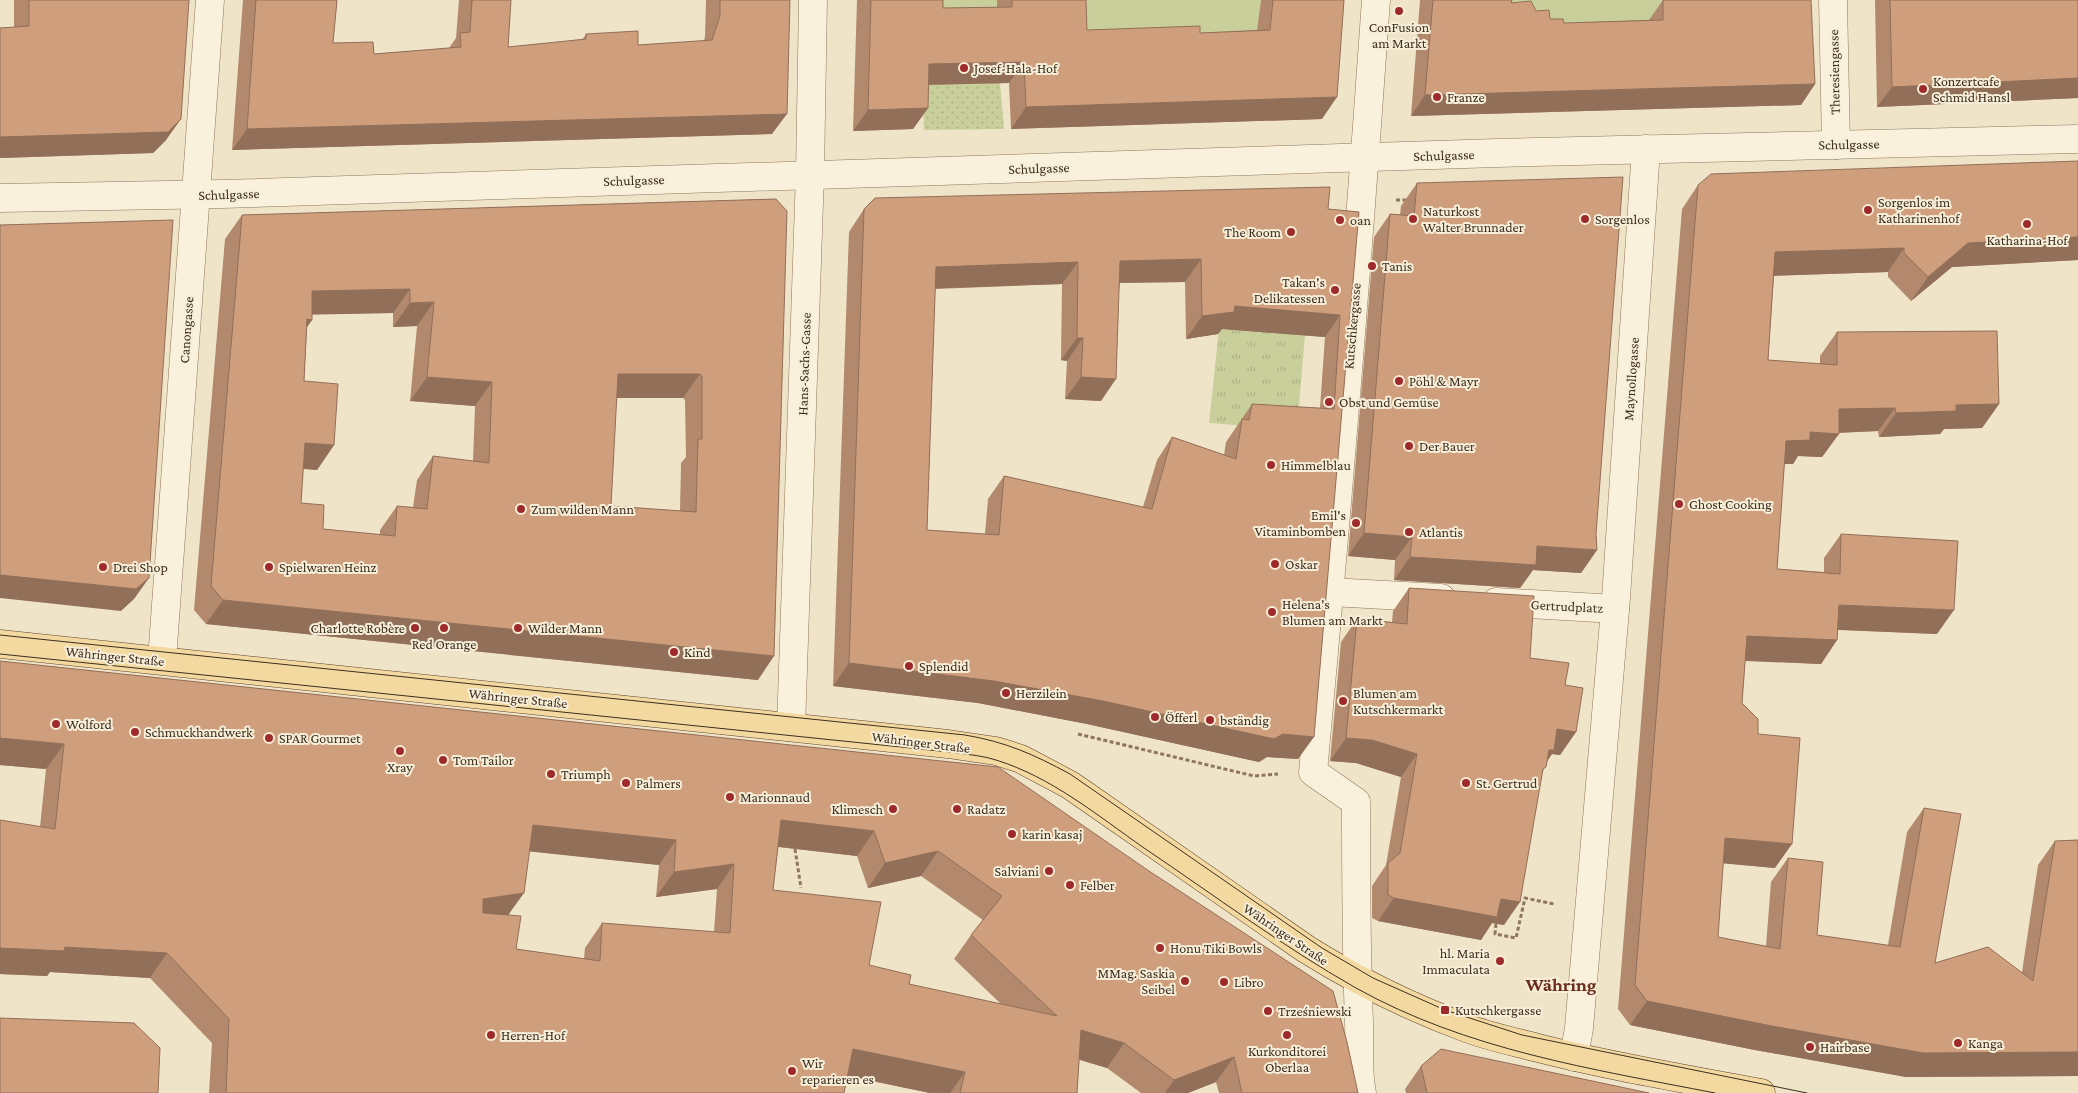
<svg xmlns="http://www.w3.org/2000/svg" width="2078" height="1093" font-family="'Crimson Pro',serif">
<defs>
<pattern id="grass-dots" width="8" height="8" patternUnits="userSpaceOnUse" patternTransform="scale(1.25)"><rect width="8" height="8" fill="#c9cf9b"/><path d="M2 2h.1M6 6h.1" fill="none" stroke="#aeb285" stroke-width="1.8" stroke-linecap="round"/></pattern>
<pattern id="park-tufts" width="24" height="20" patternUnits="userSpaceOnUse" patternTransform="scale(1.25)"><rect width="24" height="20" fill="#c9cf9b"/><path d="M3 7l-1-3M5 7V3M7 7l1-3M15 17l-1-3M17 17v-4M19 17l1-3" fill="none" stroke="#aeb285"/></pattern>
</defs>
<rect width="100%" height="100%" fill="#f0e4c8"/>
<path fill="url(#grass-dots)" d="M1000 83 1004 129 924 130 922 85Z"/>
<path fill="url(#park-tufts)" d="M1219 329 1305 335 1297 430 1209 423Z"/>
<g fill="#c9cf9b">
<path d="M929 0H997V28L928 30Z"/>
<path d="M1070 0H1261L1255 51 1072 52Z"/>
<path d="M1495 0H1737L1649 40 1494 15Z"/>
</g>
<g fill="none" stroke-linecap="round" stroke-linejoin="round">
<g stroke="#8d765c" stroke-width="29">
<g id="minor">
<path d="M1833 0 1836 145"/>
<path d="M0 198 222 194 1497 153 2078 139"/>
<path d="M1330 592 1441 598"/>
<path d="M1496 602 1615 609"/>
<path d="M162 660 210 0"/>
<path d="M791 727 810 174 813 0"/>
<path d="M1574 1057 1579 1028 1616 598 1646 149"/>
<path d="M1362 1093C1357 1069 1360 1045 1359 1021 1356 948 1356 875 1356 802L1313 772C1337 515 1358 258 1376 0"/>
</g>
</g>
<g stroke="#5b4430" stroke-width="29">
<path id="major" d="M0 644 948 744 996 751 1021 759 1070 785 1306 949C1357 981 1412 1008 1469 1029 1491 1037 1515 1042 1538 1048 1612 1067 1687 1079 1761 1093"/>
</g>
<g stroke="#8d765c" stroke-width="3" stroke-dasharray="4 2.5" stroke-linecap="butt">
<path d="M1396 200H1409"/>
<path d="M1078 734 1254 776 1278 774"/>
<path d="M795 849 801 888"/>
<path d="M1496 924 1495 934 1516 938 1525 898 1554 904"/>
</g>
<use href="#minor" stroke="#faf1dc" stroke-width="28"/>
<use href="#major" stroke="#f3d9a0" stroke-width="28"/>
<g stroke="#3d2e20" stroke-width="1">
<path d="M0 635 965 735C1006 742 1033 754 1070 774L1322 948 1373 978 1445 1010 1522 1035 1807 1093"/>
<path d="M0 654 959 753C971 755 984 756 996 760 1051 777 1097 815 1144 848 1214 895 1282 946 1356 988 1467 1050 1592 1069 1715 1093"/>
</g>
</g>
<g fill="#b2896c" fill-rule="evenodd">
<path d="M14 0H189L166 140 153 153 0 158V28L14 27Z"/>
<path d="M243 0H337L333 43 374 54 449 48 456 38 459 0H511L508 47 582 40 586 34 638 45 704 41 705 36 706 0H790L772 134 232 150Z"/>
<path d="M857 0H943V8L997 7V0H1086L1087 30 1200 33 1257 30 1261 0H1344L1322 119 1011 129 1009 83 928 85V108L913 129 853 131Z"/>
<path d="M1420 0H1512L1511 3 1536 11 1550 19 1564 23 1649 20 1663 0 1815 84 1801 105 1411 116Z"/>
<path d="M1875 0H2078V98L1877 107Z"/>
<path d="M2078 161V260L1952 267 1911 301 1888 277V272L1774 276 1768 360 1820 364V356L1837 332 1999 404 1982 428 1944 429 1940 434 1879 437 1878 431 1839 433 1822 457 1798 456 1793 464H1784L1777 569 1824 572V558L1841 534 1937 634 1838 630 1837 640 1821 664 1745 661 1742 703 1758 734 1775 868 1723 863 1718 937 1766 946 1771 882 1788 858 1817 935 1888 945 1907 832 1924 808 1935 963 2022 972 2038 865 2055 841 2078 840V1076L1906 1077 1755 1050 1630 1025 1618 1009 1682 209 1698 185Z"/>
<path d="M1417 183 1596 534 1597 550 1581 573 1533 570 1520 588 1394 580 1395 560 1348 556 1374 237 1390 214 1400 215 1401 206Z"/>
<path d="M776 199 758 680 206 624 194 610 225 239 242 215ZM393 313V327L417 326 410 401 475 406 473 461 433 456 417 480 413 507 397 506 380 530V535L323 529 301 503 303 469 317 470 334 445 304 381 307 327 312 320V314ZM616 398H683L685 400 686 457 681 463 680 511 611 506Z"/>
<path d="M864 209H1328L1359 212 1298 759 1267 757 1259 762 1087 724 978 703 833 686 849 232ZM1185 282 1186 339 1218 334 1222 329 1325 337 1320 408 1252 404 1226 442 1224 455 1172 437 1157 460 1143 507 1004 476 988 499 985 534 927 530 935 289 1062 284 1061 360 1067 361 1065 399 1101 401 1120 283Z"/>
<path d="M1409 588 1530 658 1565 685 1576 732 1560 755 1552 754 1548 760 1542 773 1504 925 1492 923 1481 940 1378 921 1372 918V886L1386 865 1401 777 1356 763 1330 761 1341 642 1357 619 1392 622 1393 611Z"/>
<path d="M0 661 998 767 1358 1093H1219L1216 1082 1188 1093H1141L1107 1068 1079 1059 1077 1093H930L847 1076 844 1093H209L212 1043 150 978 50 972 47 976 0 974V820L40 827 46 769 0 765ZM778 847 857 856 868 888 921 876 983 920 971 935 954 959 1001 1004 909 984 869 965 773 890ZM529 851 659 865 656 897 717 889 714 932 602 923 585 948 584 959 516 949 509 915Z"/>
<path d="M1421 1066 1649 1093H1406L1405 1089Z"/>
</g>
<g fill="#916f58">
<path d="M1024 62 1009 83 914 85 929 64Z"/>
<path d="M2078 78V98L1877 107 1892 87Z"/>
<path d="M1815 84 1801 105 1411 116 1425 95Z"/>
<path d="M1337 97 1322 119 1011 129 1026 107Z"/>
<path d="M928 108 913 129 853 131 868 110Z"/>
<path d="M787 114 772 134 232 150 247 129Z"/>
<path d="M181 119 166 140 153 153 0 158V137Z"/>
<path d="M2078 237V260L1952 267 1911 301 1928 277 1968 243Z"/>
<path d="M1904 248 1888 272 1759 276 1775 252Z"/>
<path d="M1201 259 1185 282 1105 283 1120 261Z"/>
<path d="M1078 262 1062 284 920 289 936 267Z"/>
<path d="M410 289 393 313 295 315 312 291Z"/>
<path d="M434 302 417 326 393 327 410 303Z"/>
<path d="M1235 306 1340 315 1325 337 1222 329 1218 334 1186 339 1202 316Z"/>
<path d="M307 319 312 320 295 344Z"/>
<path d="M1077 338H1083L1067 361 1061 360Z"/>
<path d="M618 374H700L683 398H601Z"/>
<path d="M427 377 492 382 475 406 410 401Z"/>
<path d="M1081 377 1116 379 1101 401 1065 399Z"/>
<path d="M1999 404 1982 428 1944 429 1940 434 1879 437 1896 413 1956 405Z"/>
<path d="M1895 408 1878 431 1828 433 1839 434 1822 457 1798 456 1793 464H1769L1786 441 1810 432 1839 409Z"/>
<path d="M305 443 334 445 317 470 288 467Z"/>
<path d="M1364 533 1412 537 1395 560 1348 556Z"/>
<path d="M1537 546 1597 550 1581 573 1533 570 1520 588 1394 580 1410 557Z"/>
<path d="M0 575 149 578 134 599 121 611 0 598Z"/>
<path d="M223 600 774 656 758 680 206 624Z"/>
<path d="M1839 605 1954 610 1937 634 1822 629Z"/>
<path d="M1747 636 1837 640 1821 664 1730 660Z"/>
<path d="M849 663 994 681 1283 734 1314 737 1298 759 1267 757 1259 762 1087 724 978 703 833 686Z"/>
<path d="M1557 729 1576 732 1560 755 1552 754 1538 773Z"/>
<path d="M0 738 64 744 46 769 0 765Z"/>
<path d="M1346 738 1372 740 1417 754 1401 777 1356 763 1330 761Z"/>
<path d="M781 820 874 831 857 856 763 845Z"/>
<path d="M533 825 676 840 659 865 516 850Z"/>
<path d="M1725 838 1792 844 1775 868 1708 862Z"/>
<path d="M938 851 921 876 868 888 885 863Z"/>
<path d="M734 864 717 889 656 897 674 872Z"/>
<path d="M524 893 506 918 466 924 483 899Z"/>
<path d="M1394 898 1501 899 1520 902 1504 925 1492 923 1481 940 1378 921Z"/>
<path d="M65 947 167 953 150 978 50 972 47 976 0 974V948Z"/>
<path d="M1647 1001 2078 1052V1076L1906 1077 1755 1050 1630 1025Z"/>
<path d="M1081 1030 1124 1043 1107 1068 1063 1055Z"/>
<path d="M853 1049 965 1072 950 1093H930L835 1073Z"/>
<path d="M1234 1057 1216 1082 1188 1093H1165L1174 1080Z"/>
</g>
<g fill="#cf9f7d" stroke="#916f58" fill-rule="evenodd">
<path d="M29 0H189L181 119 168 132 0 137V28L29 26Z"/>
<path d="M256 0H337L333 43 373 42 374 54 461 47 460 33 470 32 472 0H511L508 47 586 39V34L638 31V45L712 40 720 16V0H790L787 114 247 129Z"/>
<path d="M871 0H943V8L1012 7V0H1086L1087 30 1200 26V33L1270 30 1273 0H1344L1337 97 1026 107 1024 62 929 64 928 108 868 110Z"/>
<path d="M1433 0H1512L1511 3 1531 1 1536 11 1549 10 1550 19H1563L1564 23 1663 20V0H1811L1815 84 1425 95Z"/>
<path d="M1890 0H2078V78L1892 87Z"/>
<path d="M2078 161V237L1968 243 1928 277 1904 253V248L1775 252 1768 360 1837 365V332L1997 331 1999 404 1956 405V411L1896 413 1895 408 1839 409V434L1810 432V440L1786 441 1777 569 1840 574 1841 534 1958 541 1954 610 1839 605 1837 640 1747 636 1742 703 1758 719V734L1800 738 1792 844 1725 838 1718 937 1780 949 1788 858 1823 862 1817 935 1900 947 1924 808 1961 814 1935 963 1988 947 2033 981 2055 841 2078 840V1052L1923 1053 1772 1026 1647 1001 1635 985 1698 185 1711 174Z"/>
<path d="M1623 177 1596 534 1597 550 1537 546 1536 565 1410 557 1412 537 1364 533 1390 214 1414 216 1417 183Z"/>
<path d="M1330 187 1328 209 1359 212 1314 737 1283 734 1274 739 1103 701 994 681 849 663 864 209 875 198ZM1201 259 1202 316 1234 312 1235 306 1340 315 1334 409 1252 404 1249 420 1242 419 1236 459 1172 437 1152 509 1004 476 999 535 927 530 936 267 1078 262 1077 338H1083L1081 377 1116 379 1120 261Z"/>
<path d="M776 199 787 211 774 656 223 600 211 586 242 215ZM410 289V303L434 302 427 377 492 382 489 463 433 456 427 509 397 506 395 536 323 529 324 505 301 503 305 443 334 445 338 384 304 381 307 319 312 320V291ZM618 374H700L702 376V439H698L696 512 611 506Z"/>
<path d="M173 220 149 578 136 589 0 575V225Z"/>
<path d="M1409 588 1534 596 1530 658 1569 663 1565 685 1583 688 1576 732 1557 729 1554 750H1549L1546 767 1543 769 1520 902 1501 899 1497 917 1394 898 1388 895V863L1400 853 1417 754 1372 740 1346 738 1357 619 1407 624Z"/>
<path d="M0 661 998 767 1149 871 1333 991 1347 1042 1358 1093H1242L1234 1057 1174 1080 1124 1043 1081 1030 1077 1093H960L965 1072 853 1049 844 1093H226L229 1019 167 953 65 947 64 951 0 948V820L55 829 64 744 0 738ZM781 820 874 831 885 863 938 851 1002 896 971 935 1057 1016 909 984 911 975 869 965 881 902 773 890ZM533 825 676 840 674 872 734 864 730 933 602 923 600 961 516 949 521 916 483 913V899L524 893Z"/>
<path d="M0 1018 134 1023 160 1048 158 1093H0Z"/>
<path d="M1441 1049 1649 1093H1427L1421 1066Z"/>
</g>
<g fill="#9e2a2b" stroke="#f7eed8" stroke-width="2">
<circle cx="1399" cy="11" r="5"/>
<circle cx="964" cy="68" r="5"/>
<circle cx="1923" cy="89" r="5"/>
<circle cx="1437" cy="97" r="5"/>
<circle cx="1868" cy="210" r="5"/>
<circle cx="1413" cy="219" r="5"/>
<circle cx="1585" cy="219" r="5"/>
<circle cx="1340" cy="220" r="5"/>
<circle cx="2027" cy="224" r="5"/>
<circle cx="1291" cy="232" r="5"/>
<circle cx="1372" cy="266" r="5"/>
<circle cx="1335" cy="290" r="5"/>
<circle cx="1399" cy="381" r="5"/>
<circle cx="1329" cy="402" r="5"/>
<circle cx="1409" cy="446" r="5"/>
<circle cx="1271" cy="465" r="5"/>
<circle cx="1679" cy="504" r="5"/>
<circle cx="521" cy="509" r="5"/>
<circle cx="1356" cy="523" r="5"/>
<circle cx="1409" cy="532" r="5"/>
<circle cx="1275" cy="564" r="5"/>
<circle cx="103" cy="567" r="5"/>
<circle cx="269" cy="567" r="5"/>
<circle cx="1272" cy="612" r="5"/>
<circle cx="415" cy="628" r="5"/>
<circle cx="444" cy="628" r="5"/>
<circle cx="518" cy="628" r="5"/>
<circle cx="674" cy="652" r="5"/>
<circle cx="909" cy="666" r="5"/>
<circle cx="1006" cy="693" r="5"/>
<circle cx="1343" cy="701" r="5"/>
<circle cx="1155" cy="717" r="5"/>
<circle cx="1210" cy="720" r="5"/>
<circle cx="56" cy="724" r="5"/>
<circle cx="135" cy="732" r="5"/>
<circle cx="269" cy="738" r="5"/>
<circle cx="400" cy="751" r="5"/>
<circle cx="443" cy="760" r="5"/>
<circle cx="551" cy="774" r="5"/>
<circle cx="626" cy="783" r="5"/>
<circle cx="1466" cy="783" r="5"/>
<circle cx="730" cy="797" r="5"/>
<circle cx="893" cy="809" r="5"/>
<circle cx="957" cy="809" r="5"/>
<circle cx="1012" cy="834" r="5"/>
<circle cx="1049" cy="871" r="5"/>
<circle cx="1070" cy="885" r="5"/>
<circle cx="1160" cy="948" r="5"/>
<circle cx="1500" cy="961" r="5"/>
<circle cx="1185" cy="981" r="5"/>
<circle cx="1224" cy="982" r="5"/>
<rect x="1440" y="1005" width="10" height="10" rx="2.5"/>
<circle cx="1268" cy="1011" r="5"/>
<circle cx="491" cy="1035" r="5"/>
<circle cx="1287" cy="1035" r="5"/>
<circle cx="1958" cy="1043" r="5"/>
<circle cx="1810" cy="1047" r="5"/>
<circle cx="792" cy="1071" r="5"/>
</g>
<g text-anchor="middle" stroke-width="4" stroke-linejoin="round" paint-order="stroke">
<g font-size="14" fill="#3d2e20" stroke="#f7eed8" text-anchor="start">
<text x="1399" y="32" text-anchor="middle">ConFusion<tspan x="1399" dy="16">am Markt</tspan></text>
<text x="974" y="73">Josef-Hala-Hof</text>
<text x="1933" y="86">Konzertcafe<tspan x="1933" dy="16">Schmid Hansl</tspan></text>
<text x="1447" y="102">Franze</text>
<text x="1878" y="207">Sorgenlos im<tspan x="1878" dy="16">Katharinenhof</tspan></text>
<text x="1423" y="216">Naturkost<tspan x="1423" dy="16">Walter Brunnader</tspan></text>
<text x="1595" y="224">Sorgenlos</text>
<text x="1350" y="225">oan</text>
<text x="1281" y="237" text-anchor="end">The Room</text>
<text x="2027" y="245" text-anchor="middle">Katharina-Hof</text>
<text x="1382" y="271">Tanis</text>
<text x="1325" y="287" text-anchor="end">Takan's<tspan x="1325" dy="16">Delikatessen</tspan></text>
<text x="1409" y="386">Pöhl &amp; Mayr</text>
<text x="1339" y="407">Obst und Gemüse</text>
<text x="1419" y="451">Der Bauer</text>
<text x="1281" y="470">Himmelblau</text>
<text x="1689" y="509">Ghost Cooking</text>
<text x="531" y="514">Zum wilden Mann</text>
<text x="1346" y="520" text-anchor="end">Emil's<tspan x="1346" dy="16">Vitaminbomben</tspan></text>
<text x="1419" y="537">Atlantis</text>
<text x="1285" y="569">Oskar</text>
<text x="113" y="572">Drei Shop</text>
<text x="279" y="572">Spielwaren Heinz</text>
<text x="1282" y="609">Helena's<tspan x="1282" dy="16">Blumen am Markt</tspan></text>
<text x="405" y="633" text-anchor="end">Charlotte Robère</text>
<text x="528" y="633">Wilder Mann</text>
<text x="444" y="649" text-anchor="middle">Red Orange</text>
<text x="684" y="657">Kind</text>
<text x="919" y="671">Splendid</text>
<text x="1016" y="698">Herzilein</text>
<text x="1353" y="698">Blumen am<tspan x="1353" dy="16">Kutschkermarkt</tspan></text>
<text x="1165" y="722">Öfferl</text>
<text x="1220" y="725">bständig</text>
<text x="66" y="729">Wolford</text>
<text x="145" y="737">Schmuckhandwerk</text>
<text x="279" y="743">SPAR Gourmet</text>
<text x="453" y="765">Tom Tailor</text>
<text x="400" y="772" text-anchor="middle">Xray</text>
<text x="561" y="779">Triumph</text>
<text x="636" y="788">Palmers</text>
<text x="1476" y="788">St. Gertrud</text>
<text x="740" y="802">Marionnaud</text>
<text x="883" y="814" text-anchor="end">Klimesch</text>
<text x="967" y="814">Radatz</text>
<text x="1022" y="839">karin kasaj</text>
<text x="1039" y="876" text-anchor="end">Salviani</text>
<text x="1080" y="890">Felber</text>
<text x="1170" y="953">Honu Tiki Bowls</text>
<text x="1490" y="958" text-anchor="end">hl. Maria<tspan x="1490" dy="16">Immaculata</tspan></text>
<text x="1175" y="978" text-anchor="end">MMag. Saskia<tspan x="1175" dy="16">Seibel</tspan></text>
<text x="1234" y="987">Libro</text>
<text x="1455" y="1015">Kutschkergasse</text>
<text x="1278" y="1016">Trześniewski</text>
<text x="501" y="1040">Herren-Hof</text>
<text x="1968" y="1048">Kanga</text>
<text x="1820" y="1052">Hairbase</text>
<text x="1287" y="1056" text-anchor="middle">Kurkonditorei<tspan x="1287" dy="16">Oberlaa</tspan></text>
<text x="802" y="1068">Wir<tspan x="802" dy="16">reparieren es</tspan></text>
</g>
<g font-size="14" fill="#3d2e20" stroke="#f7eed8">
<text transform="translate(1834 72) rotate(-91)" y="5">Theresiengasse</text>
<text transform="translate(1849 144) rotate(-1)" y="5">Schulgasse</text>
<text transform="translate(1444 155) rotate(-2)" y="5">Schulgasse</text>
<text transform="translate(1039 168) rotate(-2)" y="5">Schulgasse</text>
<text transform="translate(634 180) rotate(-2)" y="5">Schulgasse</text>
<text transform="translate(229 194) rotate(-2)" y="5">Schulgasse</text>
<text transform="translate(1352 326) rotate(-85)" y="5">Kutschkergasse</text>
<text transform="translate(186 330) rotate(-86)" y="5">Canongasse</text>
<text transform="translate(804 364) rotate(-88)" y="5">Hans-Sachs-Gasse</text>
<text transform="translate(1631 379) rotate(-86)" y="5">Maynollogasse</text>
<text transform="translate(1567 606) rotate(3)" y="5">Gertrudplatz</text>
<text transform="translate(115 656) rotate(6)" y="5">Währinger Straße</text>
<text transform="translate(518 698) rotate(6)" y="5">Währinger Straße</text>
<text transform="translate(921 742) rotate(7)" y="5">Währinger Straße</text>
<text transform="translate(1286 934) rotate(34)" y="5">Währinger Straße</text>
</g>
<g font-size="19" font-weight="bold" fill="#6b2e1e" stroke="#f7eed8">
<text x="1561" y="991">Währing</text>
</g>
</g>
</svg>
